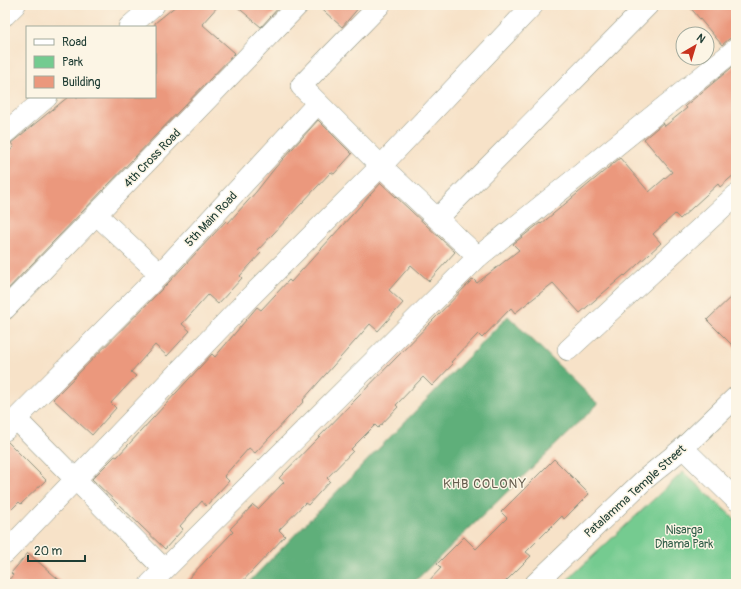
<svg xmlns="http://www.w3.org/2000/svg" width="741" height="589" font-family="Pangolin,sans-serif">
<rect width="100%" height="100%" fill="#fcf5e5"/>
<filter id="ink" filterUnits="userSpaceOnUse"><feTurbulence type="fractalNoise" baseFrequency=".025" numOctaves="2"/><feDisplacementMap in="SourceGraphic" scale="8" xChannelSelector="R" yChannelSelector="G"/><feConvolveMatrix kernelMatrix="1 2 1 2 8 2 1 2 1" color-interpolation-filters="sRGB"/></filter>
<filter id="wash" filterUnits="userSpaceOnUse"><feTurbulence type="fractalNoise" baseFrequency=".012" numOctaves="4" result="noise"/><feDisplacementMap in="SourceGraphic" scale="16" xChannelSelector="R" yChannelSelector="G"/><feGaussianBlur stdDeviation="0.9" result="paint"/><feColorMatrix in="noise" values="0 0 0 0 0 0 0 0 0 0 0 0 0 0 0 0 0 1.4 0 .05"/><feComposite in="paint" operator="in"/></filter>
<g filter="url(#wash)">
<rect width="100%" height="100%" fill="#f7e2c8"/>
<path fill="#74cb90" stroke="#4a8462" d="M683 472 736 520V584H563Z"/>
<path fill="#5faf7a" stroke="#3f7657" d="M508 316 598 404 412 584H247Z"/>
<g id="blocks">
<g fill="#eb987d">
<path d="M177 5H219L202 24 235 53 5 292V155L14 147 11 143 68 97H155V23Z"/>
<path d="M235 5H281L261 27Z"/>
<path d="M317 5H361L342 27Z"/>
<path d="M688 5H736V37L729 39 722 45Z"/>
<path d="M736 64V173L720 187 718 184 680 219 675 214 653 234 661 243 625 276 624 275 580 313 553 283 515 313 511 308 482 338 478 334 451 362 453 364 432 386 423 377 396 405 398 407 378 428 375 425 351 449 353 451 327 478 330 481 308 505 305 503 279 530 285 536 240 584H183L233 532 230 529 253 505 258 509 284 482 279 478 473 279 477 283 519 250 513 244 540 223 541 224 620 158 649 192 672 172 644 139 663 123 665 126 687 108 685 106Z"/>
<path d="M318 120 352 154 334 174 331 172 258 250 261 253 240 276 242 278 218 304 208 295 182 324 190 331 167 356 155 345 131 372 136 376 111 403 116 408 92 435 53 399 169 282 226 221 228 223 256 192 275 168Z"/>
<path d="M381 183 455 252 429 281 411 265 389 290 403 303 378 331 370 324 303 400 304 401 255 453 249 448 224 476 229 481 206 506 202 501 180 526 183 529 165 549 92 479 115 456 117 457 212 354 215 357 257 307 261 310 289 280 291 282Z"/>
<path d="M736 292V349L707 320Z"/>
<path d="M5 442H8L46 480 21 504 19 502 5 516Z"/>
<path d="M554 459 589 494 564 519 562 516 526 552 531 556 503 584H426L441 568 437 564 464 537 476 549 507 518 501 512Z"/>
<path d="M28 553 64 584H5L13 575 11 573Z"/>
</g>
</g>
</g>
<g filter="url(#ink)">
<use href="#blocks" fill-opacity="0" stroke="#8b907e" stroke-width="1"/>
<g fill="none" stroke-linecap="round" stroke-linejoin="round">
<g stroke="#8b907e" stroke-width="22">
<g id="minor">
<path d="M380 5 301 86 381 166 478 257"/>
<path d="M5 15 15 5"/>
<path d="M129 27 154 5"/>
<path d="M5 133 47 97"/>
<path d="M97 215 160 274"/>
<path d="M438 218 648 5"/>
<path d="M5 309 298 5"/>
<path d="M568 350 736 195"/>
<path d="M16 419 164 569"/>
<path d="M5 430 160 274 318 103"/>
<path d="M683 448 736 500"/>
<path d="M5 553 249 298 381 166 533 5"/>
<path d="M150 584 478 257 736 49"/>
<path d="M535 584 644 480 683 448 736 397"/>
</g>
</g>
<use href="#minor" stroke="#fff" stroke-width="21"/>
</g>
</g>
<g text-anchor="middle" stroke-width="3" stroke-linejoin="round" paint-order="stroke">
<g font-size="12" fill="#1f3d34" stroke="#fcf5e5">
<text transform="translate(152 158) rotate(-46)" y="4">4th Cross Road</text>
<text transform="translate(211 219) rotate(-47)" y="4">5th Main Road</text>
<text transform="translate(635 491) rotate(-42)" y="4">Patalamma Temple Street</text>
</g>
<g font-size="12" fill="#34604b" stroke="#fcf5e5">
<text x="684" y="534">Nisarga<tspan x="684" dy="14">Dhama Park</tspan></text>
</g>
<g font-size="13" letter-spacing="1" fill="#665d4e" stroke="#fcf5e5">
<text x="485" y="488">KHB COLONY</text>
</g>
</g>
<rect width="741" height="589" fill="none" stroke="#fcf5e5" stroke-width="20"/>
<rect x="26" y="26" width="130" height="72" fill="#fcf5e5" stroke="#a4ab9e"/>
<rect x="34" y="39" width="20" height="6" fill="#ffffff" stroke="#a4ab9e"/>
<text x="62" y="46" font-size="12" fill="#1f3d34">Road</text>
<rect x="34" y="56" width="20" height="12" fill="#74cb90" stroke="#a4ab9e"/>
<text x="62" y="66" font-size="12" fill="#1f3d34">Park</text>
<rect x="34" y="76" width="20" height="12" fill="#eb987d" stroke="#a4ab9e"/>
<text x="62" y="86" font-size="12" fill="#1f3d34">Building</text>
<g transform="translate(695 46) rotate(38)"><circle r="19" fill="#fcf5e5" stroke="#a4ab9e"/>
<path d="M0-3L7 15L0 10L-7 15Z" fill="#c8321e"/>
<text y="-6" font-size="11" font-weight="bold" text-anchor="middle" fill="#1f3d34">N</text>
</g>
<path d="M28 555v6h57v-6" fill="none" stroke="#1f3d34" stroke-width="2"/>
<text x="34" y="555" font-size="12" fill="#1f3d34" stroke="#fcf5e5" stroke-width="3" paint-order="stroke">20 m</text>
</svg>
